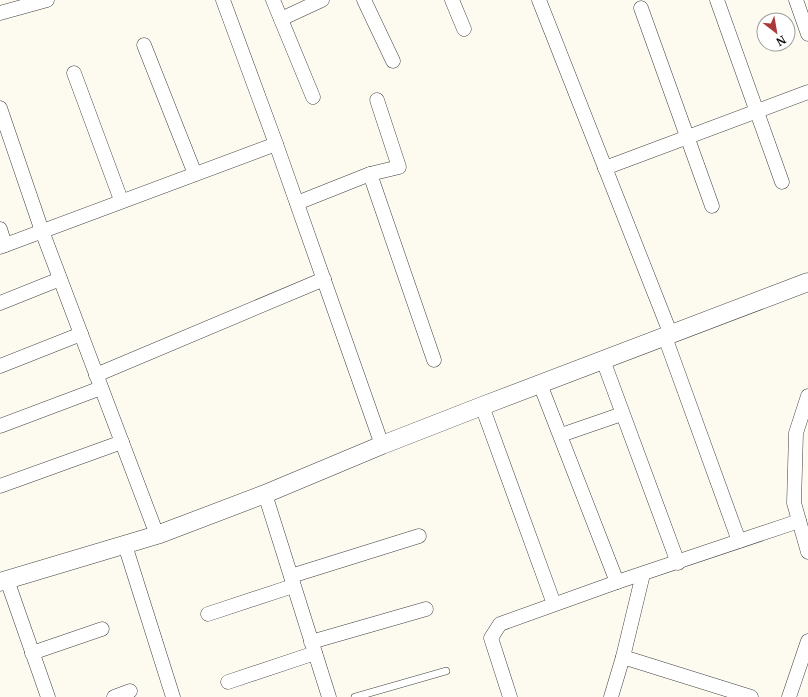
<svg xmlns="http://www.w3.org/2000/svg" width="808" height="697" font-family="Merriweather,serif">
<rect width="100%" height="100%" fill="#fdfbf0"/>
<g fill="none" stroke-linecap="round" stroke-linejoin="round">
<g stroke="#404040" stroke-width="8">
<path id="service" d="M355 697 446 671"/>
</g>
<g stroke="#404040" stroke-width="15">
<g id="minor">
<path d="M223 0 276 144 382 445"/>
<path d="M273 0 313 97"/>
<path d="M364 0 393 61"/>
<path d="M452 0 464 29"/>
<path d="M539 0 671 335"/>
<path d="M717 0 782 182"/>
<path d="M796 0 808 34"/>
<path d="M641 8 712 206"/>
<path d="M0 13 47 0"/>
<path d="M281 19 322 0"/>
<path d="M144 45 195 174"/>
<path d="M74 73 121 200"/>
<path d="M0 108 42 231 157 535"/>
<path d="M605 168 808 92"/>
<path d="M370 174 434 360"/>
<path d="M297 203 370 174 399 167 377 100"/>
<path d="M0 229 5 245"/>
<path d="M0 247 276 144"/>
<path d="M0 303 60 279"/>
<path d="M665 337 739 541"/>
<path d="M603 360 678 563"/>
<path d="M0 366 81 334"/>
<path d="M96 375 324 279"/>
<path d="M540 384 617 582"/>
<path d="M808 396 796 433 794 503 808 552"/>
<path d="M482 406 554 604"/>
<path d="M0 426 101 388"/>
<path d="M561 435 622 414"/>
<path d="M0 486 122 442"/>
<path d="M265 494 329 697"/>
<path d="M125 545 173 697"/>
<path d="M291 576 419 536"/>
<path d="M7 580 48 697"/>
<path d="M208 614 293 586"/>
<path d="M311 642 426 609"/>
<path d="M32 653 102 629"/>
<path d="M623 657 751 697"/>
<path d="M228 682 315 653"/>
<path d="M114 697 130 691"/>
<path d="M510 697 491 638 500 624 617 582 799 521"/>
<path d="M611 697 623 657 643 574"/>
<path d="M789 697 808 641"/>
</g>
</g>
<g stroke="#404040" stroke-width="19">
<path id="tertiary" d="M0 582 157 535 265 494 382 445 482 406 808 282"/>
</g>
<use href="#service" stroke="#fff" stroke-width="7"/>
<use href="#minor" stroke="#fff" stroke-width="14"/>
<use href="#tertiary" stroke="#fff" stroke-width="18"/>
</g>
<g transform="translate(776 32) rotate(149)"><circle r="19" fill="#ffffff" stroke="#9e9e9e"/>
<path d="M0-3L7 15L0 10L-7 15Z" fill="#ac3937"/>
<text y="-6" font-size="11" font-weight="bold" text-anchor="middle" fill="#0d0d0d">N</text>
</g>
</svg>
